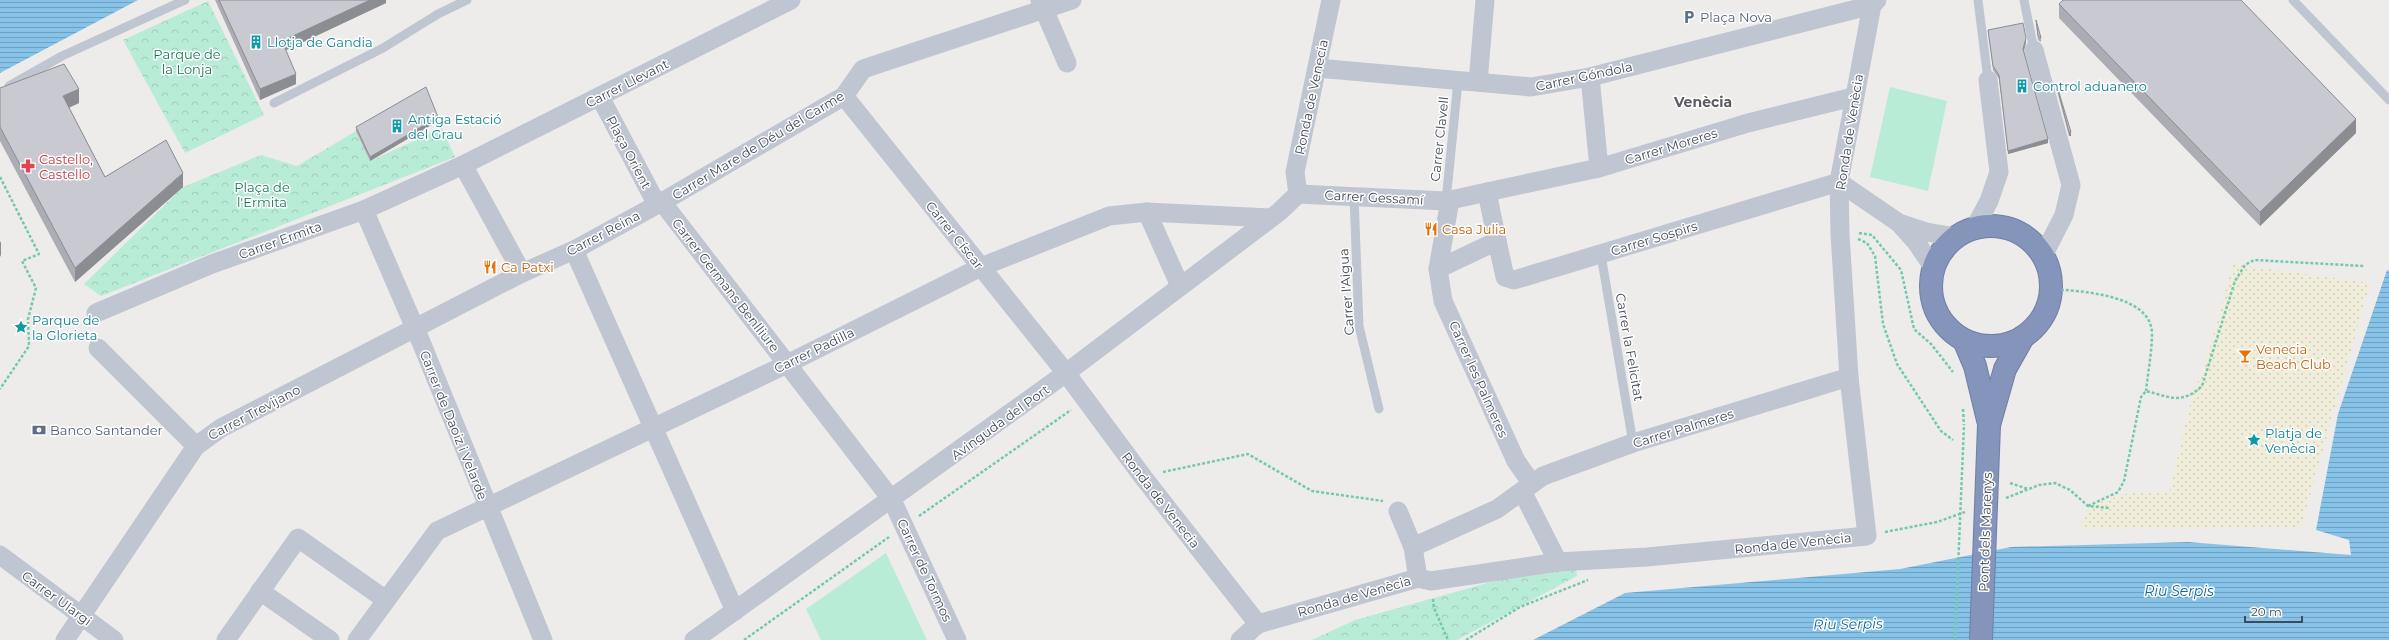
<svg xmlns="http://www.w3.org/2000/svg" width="2389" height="640" font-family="Montserrat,sans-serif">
<defs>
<pattern id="sand-dots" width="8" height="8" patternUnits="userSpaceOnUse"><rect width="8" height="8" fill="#f0eddb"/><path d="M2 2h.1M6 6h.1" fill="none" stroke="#cfcdbe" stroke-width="1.8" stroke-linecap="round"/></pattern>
<pattern id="park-crowns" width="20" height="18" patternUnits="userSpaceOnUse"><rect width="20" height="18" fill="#b9ecd6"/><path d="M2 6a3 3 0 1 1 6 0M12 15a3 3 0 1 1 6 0" fill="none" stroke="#a0ccba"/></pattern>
<pattern id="water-rules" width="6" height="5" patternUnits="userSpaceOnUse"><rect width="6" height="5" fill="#87c3e8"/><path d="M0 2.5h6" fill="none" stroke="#70a0bf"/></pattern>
</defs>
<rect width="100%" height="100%" fill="#eeeceb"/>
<path fill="url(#sand-dots)" d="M2233 264 2370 283 2301 527 2080 529 2088 506 2129 493 2170 491 2194 388 2202 376Z"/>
<g fill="url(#park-crowns)">
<path d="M208 1 264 115 185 153 123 40Z"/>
<path d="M442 128 455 157 101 296 84 284 183 187 261 155 297 166 356 131 370 161Z"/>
<path d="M1576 569 1577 576 1457 640H1312L1355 620 1498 580Z"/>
</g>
<g fill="#b9ecd6">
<path d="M1890 87 1947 101 1928 191 1870 177Z"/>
<path d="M886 553 927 640H821L806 609Z"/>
</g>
<g fill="url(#water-rules)">
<path d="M0 0H138L0 73Z"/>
<path d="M2387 270 2389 271V640H1533L1625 593 1900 569 2011 547 2188 542 2351 555 2349 540 2316 530 2338 414Z"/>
</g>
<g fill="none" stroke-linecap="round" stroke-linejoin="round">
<g stroke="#6f7fa6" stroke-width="24">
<g id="highway">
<circle cx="1991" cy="286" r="60"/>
<path d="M1964 340 1975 366 1988 420"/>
<path d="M1989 425 2005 369 2023 337"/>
</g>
</g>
<g stroke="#73c9ae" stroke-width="2.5" stroke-dasharray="3 2" stroke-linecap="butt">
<path d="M0 177 39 254 22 261 36 288 28 319 29 346 0 389"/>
<path d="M1859 233 1872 235 1901 270 1914 329 1931 344 1953 372"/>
<path d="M1858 239 1867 243 1875 256 1883 324 1897 364 1941 431 1953 440"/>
<path d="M2051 289C2079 291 2151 294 2152 333 2152 352 2148 372 2146 391"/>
<path d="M1963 409 1964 425"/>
<path d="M1163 472 1248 454 1312 491 1383 501"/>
<path d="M2010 483 2028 489"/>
<path d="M2006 498 2039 485 2055 483 2070 490 2088 506 2109 508"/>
<path d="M2088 506 2118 492 2124 481 2141 397 2146 391C2170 397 2182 405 2202 386L2235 281 2245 265 2254 260 2364 266"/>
<path d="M919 516 1071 410"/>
<path d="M1885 532 1937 522 1965 512"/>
<path d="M1433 599 1434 608 1448 640"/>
<path d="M744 640 889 537"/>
<path d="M1466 640 1520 607 1588 580"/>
</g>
<g stroke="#bfc5d1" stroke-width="9">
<path d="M1978 0 1988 80"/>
<path d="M2024 0 2034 50"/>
<path d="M2293 0 2389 100"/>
<path d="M9 86 62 56 185 0"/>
<path d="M274 103 383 48 438 14 467 0"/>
<path d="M1354 197 1359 326 1379 409"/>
<path d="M1446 201 1458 81"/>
<path d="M1601 255 1633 443"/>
</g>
<g stroke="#bfc5d1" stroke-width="19">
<path d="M1040 0 1067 63"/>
<path d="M2034 50 2071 185 2064 215 2043 256"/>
<path d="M1317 68 1531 87 1590 77 1872 5"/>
<path d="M1590 77 1599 168"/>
<path d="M1478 82 1485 0"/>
<path d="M844 96 1066 373 1143 477 1258 624"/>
<path d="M600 97 654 199 662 202 892 500 957 640"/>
<path d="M463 165 522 273"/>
<path d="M1839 182 1899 223 1916 242 1933 267"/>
<path d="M1487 192 1599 168 1748 123 1853 97"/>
<path d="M1298 194 1446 201 1487 192 1497 241 1438 269 1450 200"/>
<path d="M1298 194 1295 172 1331 0"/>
<path d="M364 210 421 342 543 640"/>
<path d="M1147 212 1180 286"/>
<path d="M1899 223 1926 232 1956 237"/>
<path d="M1974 229 1989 201 1999 172 1988 80"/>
<path d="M1497 241 1505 277 1514 280 1839 182"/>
<path d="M574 250 735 611"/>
<path d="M1438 269 1443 301 1516 461 1532 484"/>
<path d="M96 313 212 264 364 210 463 165 791 0"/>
<path d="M98 348 196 446"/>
<path d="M1522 491 1558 562"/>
<path d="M1398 511 1413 547 1418 578"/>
<path d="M1413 547 1497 509 1543 476 1633 443 1849 377"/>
<path d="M0 555 114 640"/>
<path d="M260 591 330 640"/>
<path d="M65 640 196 446 221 428 522 273 574 250 662 202 844 96 863 69 1072 0"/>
<path d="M226 640 298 538 386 600"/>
<path d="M357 640 437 531 787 364 981 267 1109 216 1147 212 1270 218"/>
<path d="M694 640 1066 373 1279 212 1298 194"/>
<path d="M1240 640 1258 624 1418 578 1431 581 1558 562 1647 557 1867 536 1849 377 1840 234 1839 182 1872 5 1877 0"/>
</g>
<use href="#highway" stroke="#8494ba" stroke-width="22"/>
<g stroke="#6f7fa6" stroke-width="24" stroke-linecap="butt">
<path id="highway-bridge" d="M1981 640 1989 425"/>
</g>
<path stroke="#73c9ae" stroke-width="2.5" stroke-dasharray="3 2" stroke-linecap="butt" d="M1955 640 1964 425"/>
<use href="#highway-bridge" stroke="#8494ba" stroke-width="22"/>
</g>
<g fill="#acadb4">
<path d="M215 0H386V3L286 50 296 84 260 100Z"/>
<path d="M2059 4 2356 133 2260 226 2059 18Z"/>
<path d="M2036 20 2041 38V42L2038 40Z"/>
<path d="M1988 30 2026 42 2024 51 2048 143 2008 154 1999 79 1993 70Z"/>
<path d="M2056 83 2071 136H2069L2056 87Z"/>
<path d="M0 88 79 103 69 108 105 177 183 187 75 282 0 141Z"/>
<path d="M438 121 370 161 356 131V127Z"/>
</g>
<g fill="#8c8d92">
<path d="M370 0H386V3L282 52V41Z"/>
<path d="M2026 38V42L2023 53V49Z"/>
<path d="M296 74V84L260 100V89Z"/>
<path d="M79 89V103L63 110V96Z"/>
<path d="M438 117V121L370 161V157Z"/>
<path d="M2356 119V133L2260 226V212Z"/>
<rect x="2069" y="132" width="2" height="4"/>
<path d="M2048 139V143L2008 154V151Z"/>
<path d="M183 173V187L75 282V268Z"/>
<path d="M1 241V255L0 257V243Z"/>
</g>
<g fill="#c8c9d1" stroke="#8c8d92">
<path d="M219 0H370L282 41 296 74 260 89Z"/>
<path d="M2063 0H2241L2356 119 2260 212 2059 4Z"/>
<path d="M2036 20 2041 38 2038 36Z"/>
<path d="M2023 23 2026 38 2023 49 2048 139 2008 151 1999 75 1993 66 1988 30Z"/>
<path d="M64 64 79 89 63 96 105 177 166 140 183 173 75 268 0 127V88Z"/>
<path d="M2056 83 2071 132H2069Z"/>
<path d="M426 87 438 117 370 157 356 127Z"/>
</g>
<defs>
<g id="parking-bare" transform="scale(1.08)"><path d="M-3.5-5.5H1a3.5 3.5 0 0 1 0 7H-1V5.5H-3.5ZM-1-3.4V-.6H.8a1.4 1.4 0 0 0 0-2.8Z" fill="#5c6f8a" stroke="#fff" stroke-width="2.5" paint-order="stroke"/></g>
<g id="building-bare" transform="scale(1.08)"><path d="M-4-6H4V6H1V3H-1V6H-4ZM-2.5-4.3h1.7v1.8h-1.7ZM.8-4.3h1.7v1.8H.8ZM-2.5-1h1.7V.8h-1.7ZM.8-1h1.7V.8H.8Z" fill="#0f9aa8" stroke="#fff" stroke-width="2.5" paint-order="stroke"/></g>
<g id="pharmacy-bare" transform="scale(1.08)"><path d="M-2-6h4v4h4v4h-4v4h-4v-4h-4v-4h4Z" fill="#e0444e" stroke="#fff" stroke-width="2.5" paint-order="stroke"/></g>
<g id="restaurant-bare" transform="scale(1.08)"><path d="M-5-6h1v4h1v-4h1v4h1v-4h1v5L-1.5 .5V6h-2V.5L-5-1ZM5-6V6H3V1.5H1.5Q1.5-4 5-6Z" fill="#e8710a" stroke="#fff" stroke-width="2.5" paint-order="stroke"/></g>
<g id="sight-bare" transform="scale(1.08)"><path d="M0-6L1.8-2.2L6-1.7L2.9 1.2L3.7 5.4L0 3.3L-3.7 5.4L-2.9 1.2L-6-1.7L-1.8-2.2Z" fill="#0f9aa8" stroke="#fff" stroke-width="2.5" paint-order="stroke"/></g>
<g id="bar-bare" transform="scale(1.08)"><path d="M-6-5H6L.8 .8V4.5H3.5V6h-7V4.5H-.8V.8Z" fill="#e8710a" stroke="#fff" stroke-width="2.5" paint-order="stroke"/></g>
<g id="bank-bare" transform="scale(1.08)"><path d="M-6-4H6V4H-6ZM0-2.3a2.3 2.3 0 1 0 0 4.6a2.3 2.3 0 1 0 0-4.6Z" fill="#5c6f8a" stroke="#fff" stroke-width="2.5" paint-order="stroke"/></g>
</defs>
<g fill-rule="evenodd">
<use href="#parking-bare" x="1689" y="17"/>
<use href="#building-bare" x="256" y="42"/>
<use href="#building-bare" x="2022" y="86"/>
<use href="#building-bare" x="397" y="126"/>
<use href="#pharmacy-bare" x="28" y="166"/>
<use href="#restaurant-bare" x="1431" y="229"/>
<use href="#restaurant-bare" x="490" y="267"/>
<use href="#sight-bare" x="21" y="327"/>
<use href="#bar-bare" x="2245" y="356"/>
<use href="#bank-bare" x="39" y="430"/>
<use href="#sight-bare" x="2254" y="440"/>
</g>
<g text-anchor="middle" stroke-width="3" stroke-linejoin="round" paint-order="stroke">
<g font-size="13" fill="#4e5e75" stroke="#fff" text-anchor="start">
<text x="1700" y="22">Plaça Nova</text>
<text x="50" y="435">Banco Santander</text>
</g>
<g font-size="13" fill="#0d838f" stroke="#fff" text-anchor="start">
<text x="267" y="47">Llotja de Gandia</text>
<text x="2033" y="91">Control aduanero</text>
<text x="408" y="124">Antiga Estació<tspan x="408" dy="15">del Grau</tspan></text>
<text x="32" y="325">Parque de<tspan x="32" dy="15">la Glorieta</tspan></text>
<text x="2265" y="438">Platja de<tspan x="2265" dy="15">Venècia</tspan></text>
</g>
<g font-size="13" fill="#187658" stroke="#fff">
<text x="187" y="59">Parque de<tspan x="187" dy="15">la Lonja</tspan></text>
<text x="262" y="192">Plaça de<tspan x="262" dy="15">l'Ermita</tspan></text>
</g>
<g font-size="13" fill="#444b58" stroke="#fff">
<text transform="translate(1584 76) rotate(-12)" y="5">Carrer Góndola</text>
<text transform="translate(627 83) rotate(-27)" y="5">Carrer Llevant</text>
<text transform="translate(1311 97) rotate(-78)" y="5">Ronda de Venecia</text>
<text transform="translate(1849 132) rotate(-81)" y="5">Ronda de Venècia</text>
<text transform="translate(1439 139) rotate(-84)" y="5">Carrer Clavell</text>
<text transform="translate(758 145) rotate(-31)" y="5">Carrer Mare de Déu del Carme</text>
<text transform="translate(1671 146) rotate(-17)" y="5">Carrer Moreres</text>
<text transform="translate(629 152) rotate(62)" y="5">Plaça Orient</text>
<text transform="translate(1374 197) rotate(3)" y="5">Carrer Gessamí</text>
<text transform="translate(603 233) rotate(-28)" y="5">Carrer Reina</text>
<text transform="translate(955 235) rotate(51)" y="5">Carrer Císcar</text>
<text transform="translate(1654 238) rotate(-17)" y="5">Carrer Sospirs</text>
<text transform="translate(280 240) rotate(-20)" y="5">Carrer Ermita</text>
<text transform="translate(726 285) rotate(52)" y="5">Carrer Germans Benlliure</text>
<text transform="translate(1346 292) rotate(-94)" y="5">Carrer l'Aigua</text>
<text transform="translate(1630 347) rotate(80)" y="5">Carrer la Felicitat</text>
<text transform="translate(814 350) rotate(-26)" y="5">Carrer Padilla</text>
<text transform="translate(1479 379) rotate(66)" y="5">Carrer les Palmeres</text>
<text transform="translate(254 412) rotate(-28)" y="5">Carrer Trevijano</text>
<text transform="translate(1000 422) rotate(-36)" y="5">Avinguda del Port</text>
<text transform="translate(454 425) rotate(68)" y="5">Carrer de Daoiz i Velarde</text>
<text transform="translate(1683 428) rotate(-17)" y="5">Carrer Palmeres</text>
<text transform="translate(1161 500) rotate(52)" y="5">Ronda de Venecia</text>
<text transform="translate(1985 532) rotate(-88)" y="5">Pont dels Marenys</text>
<text transform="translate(1793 543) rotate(-6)" y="5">Ronda de Venècia</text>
<text transform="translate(925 570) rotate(65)" y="5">Carrer de Tormos</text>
<text transform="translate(1354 596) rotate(-16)" y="5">Ronda de Venècia</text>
<text transform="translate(57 598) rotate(36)" y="5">Carrer Ulargi</text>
</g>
<g font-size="13" fill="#be3a42" stroke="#fff" text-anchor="start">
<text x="39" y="164">Castello,<tspan x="39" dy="15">Castello</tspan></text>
</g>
<g font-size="13" fill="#c56008" stroke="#fff" text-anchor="start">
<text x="1442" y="234">Casa Julia</text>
<text x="501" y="272">Ca Patxi</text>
<text x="2256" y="354">Venecia<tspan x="2256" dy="15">Beach Club</tspan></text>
</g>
<g font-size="14" font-weight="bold" fill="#585b60" stroke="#fff">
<text x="1703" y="107">Venècia</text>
</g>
<g font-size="14" font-style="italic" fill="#1068a0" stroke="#fff">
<text x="2179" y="596">Riu Serpis</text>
<text transform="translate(1848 624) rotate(-1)" y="5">Riu Serpis</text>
</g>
</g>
<path d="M2245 616v6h57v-6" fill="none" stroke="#444b58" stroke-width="2"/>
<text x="2251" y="616" font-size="12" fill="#444b58" stroke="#ffffff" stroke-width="3" paint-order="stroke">20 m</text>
</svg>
